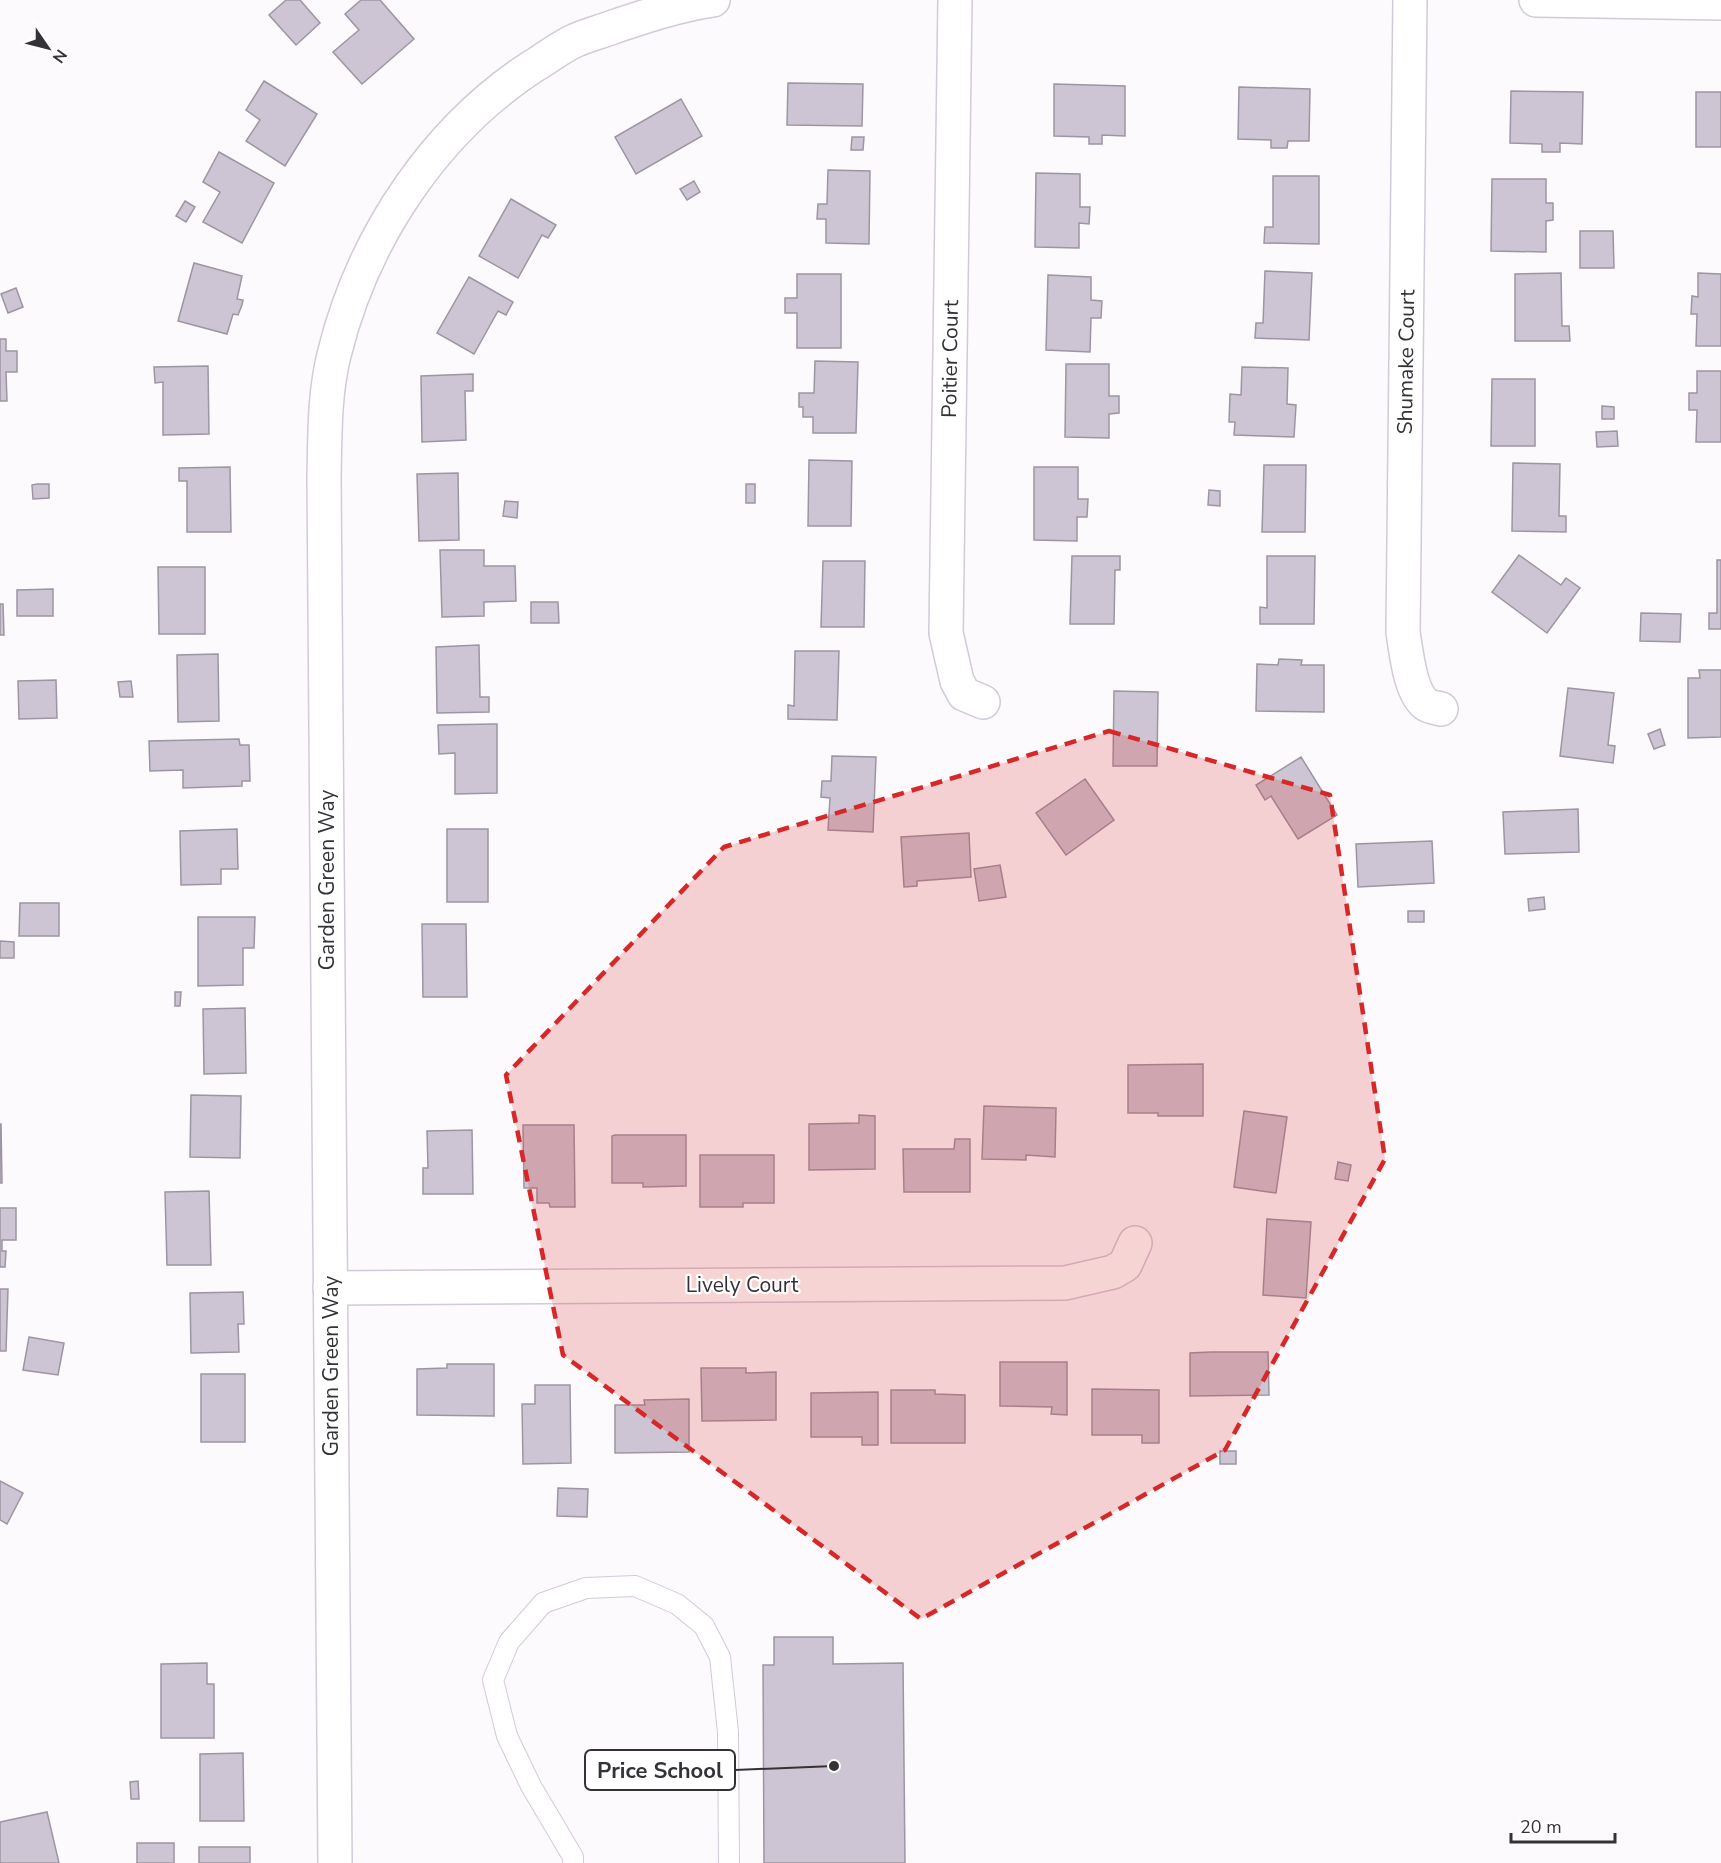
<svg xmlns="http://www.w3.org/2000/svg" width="1721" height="1863" font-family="'Nunito Sans',sans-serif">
<rect width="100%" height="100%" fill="#fcfafd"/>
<g fill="#cdc5d3" stroke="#9d95a2" stroke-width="1.5">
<path d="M286 0H300L320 23 296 45 269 15Z"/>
<path d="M361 0H380L414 39 362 84 333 52 359 30 345 14Z"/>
<path d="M264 81 317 114 285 166 246 141 260 120 246 110Z"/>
<path d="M788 83 863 84 862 126 787 125Z"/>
<path d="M1054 84 1125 86V136L1102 135V144H1089V137L1054 136Z"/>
<path d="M1239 87 1310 89 1309 141H1288L1287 148H1271V140L1238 139Z"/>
<path d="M1511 91 1583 92 1582 144 1560 143V152H1542V144L1510 143Z"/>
<rect x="1696" y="92" width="25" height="55"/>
<path d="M681 99 702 136 636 174 615 137Z"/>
<path d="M852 137H864L863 150H851Z"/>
<path d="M219 152 274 183 242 243 203 222 220 192 203 182Z"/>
<path d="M828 170 870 171 869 244 826 243V219H817L818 204H827Z"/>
<path d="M1036 173 1080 174V207H1090L1089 224 1079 223V248L1035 247Z"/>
<path d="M1273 176H1319V244L1264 243 1265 227H1273Z"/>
<path d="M1492 179H1546V203H1553V220L1546 221V252L1491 251Z"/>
<path d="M694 181 700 192 687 200 680 189Z"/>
<path d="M511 199 556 225 548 238 542 235 518 278 479 256Z"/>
<path d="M185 201 195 207 186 222 176 216Z"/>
<path d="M1580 231H1613L1614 268H1580Z"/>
<path d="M194 263 242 276 237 299 243 300 242 305 238 315 233 314 227 334 178 321Z"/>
<path d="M1265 271 1312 273 1309 340 1255 338 1256 323H1263Z"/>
<path d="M1561 273 1562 326H1569L1570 341H1515V274Z"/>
<path d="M1698 273 1721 274V346H1696L1697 314H1691L1692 296 1698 297Z"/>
<path d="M797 274H841V348H797V313H785V298H797Z"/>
<path d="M1048 275 1091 277V300L1102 301 1101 318H1091L1090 352 1046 350Z"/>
<path d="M469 277 513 302 506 315 498 311 474 354 437 333Z"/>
<path d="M16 288 23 307 8 313 1 294Z"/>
<path d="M0 339H6V351H17V372H6L7 401H0Z"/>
<path d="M815 361 858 362 856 433H813V417H803V407H799V393H814Z"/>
<path d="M1066 364H1109V396H1119V413L1109 414V438L1065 437Z"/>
<path d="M208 366 209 434 163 435V382L155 383 154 367Z"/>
<path d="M1242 367 1288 368 1287 404 1296 405 1294 437 1234 435 1235 422H1229L1230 394 1241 395Z"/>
<path d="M1697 371H1721V442H1696L1697 410H1689V393H1697Z"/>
<path d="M473 374V391H465L466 440 422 442 421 376Z"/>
<path d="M1492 379H1535V446H1491Z"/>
<path d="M1602 406 1614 407V419H1602Z"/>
<path d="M1617 431 1618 446 1597 447 1596 432Z"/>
<path d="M809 460 852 461 851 526H808Z"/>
<path d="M1513 463 1560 464 1559 516H1566V532L1512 531Z"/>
<path d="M1264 465H1306L1305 532H1262Z"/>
<path d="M230 467 231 532H187V481H179V468Z"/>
<path d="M1034 467H1078V499H1088L1087 517H1077V541L1034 540Z"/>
<path d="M458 473 459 540 419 541 417 474Z"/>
<path d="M37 484H49V498L33 499 32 485Z"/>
<rect x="746" y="484" width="9" height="19"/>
<path d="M1209 490 1220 491V506L1208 505Z"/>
<path d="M505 501 518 502 517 518 503 516Z"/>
<path d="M440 550H484V566H515L516 601 484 602V616L442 617Z"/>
<path d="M1519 555 1561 585 1566 578 1580 588 1547 633 1492 592Z"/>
<path d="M1072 556H1120V570H1115L1114 624H1070Z"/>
<path d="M1267 556H1315L1314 624H1260V607L1267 608Z"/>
<path d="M1717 560H1721V629H1709V613H1717Z"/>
<path d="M823 561H865L864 627H821Z"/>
<path d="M158 567H205V634H159Z"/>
<path d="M53 589V616H17V590Z"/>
<path d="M531 602H558L559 623H531Z"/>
<path d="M0 604H3L4 635H0Z"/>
<path d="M1641 613 1681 614 1680 642 1640 641Z"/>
<path d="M479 645 480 697H489V712L437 713 436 647Z"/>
<path d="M795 651H839L837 720 788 719V705L794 706Z"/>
<path d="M218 654 219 721 178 722 177 655Z"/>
<path d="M1279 659 1302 660 1301 665H1324V712L1256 711 1257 664 1278 665Z"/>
<path d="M1699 670H1721V737L1688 738V678H1700Z"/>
<path d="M56 680 57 718 19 719 18 681Z"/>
<path d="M131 681 133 697H120L118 682Z"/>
<path d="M1568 688 1614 693 1608 745 1615 746 1613 763 1560 756Z"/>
<path d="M1114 691 1158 692 1157 766H1113Z"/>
<path d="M494 724H497V793L455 794V753L439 754 438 725Z"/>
<path d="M1660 729 1665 745 1654 749 1648 734Z"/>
<path d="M239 739 240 745H249L250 781H242V786L183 788V770L150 771 149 741Z"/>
<path d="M832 756 876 757 873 832 828 830 830 798 821 797 822 781H831Z"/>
<path d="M1301 757 1337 815 1298 839 1271 796 1265 800 1256 785Z"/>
<path d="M1085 779 1114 820 1066 855 1036 813Z"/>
<path d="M1578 809 1579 852 1505 854 1503 812Z"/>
<path d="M237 829 238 869H221V884L181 885 180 831Z"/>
<rect x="447" y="829" width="41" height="73"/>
<path d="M969 833 971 877 917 881V886L904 887 901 837Z"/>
<path d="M1432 841 1434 883 1358 887 1356 844Z"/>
<path d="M1000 865 1006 897 979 901 974 869Z"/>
<path d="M1544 897 1545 909 1529 911 1528 899Z"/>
<path d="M20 903H59V936H19Z"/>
<rect x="1408" y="911" width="16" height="11"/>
<path d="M198 917H255L254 948H243V985L198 986Z"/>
<path d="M422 924H466L467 997H423Z"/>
<path d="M0 941 14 942V958H0Z"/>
<path d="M175 992H181L180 1006H175Z"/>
<path d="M245 1008 246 1073 204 1074 203 1009Z"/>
<path d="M1203 1064V1116H1158V1113H1128V1065Z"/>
<path d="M191 1095 241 1096 240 1158 190 1157Z"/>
<path d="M984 1106 1056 1108 1055 1157 1026 1155V1160L982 1159Z"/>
<path d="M1244 1111 1287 1117 1276 1193 1234 1187Z"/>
<path d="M859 1115 875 1116V1169L809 1170V1124L859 1123Z"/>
<path d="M1 1124 2 1183H0V1124Z"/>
<path d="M523 1125H574L575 1207H550L549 1203H537V1188H524Z"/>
<path d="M472 1130 473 1194H423V1168H428L427 1131Z"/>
<path d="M615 1135H686V1186L643 1187V1183H612V1136Z"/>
<path d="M955 1139H970V1192H904L903 1149H954Z"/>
<path d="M700 1155H774V1203H743V1207H700Z"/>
<path d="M1338 1162 1351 1165 1348 1181 1335 1179Z"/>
<path d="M209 1191 211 1265H167L165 1192Z"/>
<path d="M0 1208H16V1240H2V1251H6L5 1267H0Z"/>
<path d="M1267 1219 1311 1222 1306 1298 1263 1295Z"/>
<path d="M0 1289H8L6 1351H0Z"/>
<path d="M243 1292 244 1324H238L239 1352 191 1353 190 1293Z"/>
<path d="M29 1337 64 1343 58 1375 23 1370Z"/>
<path d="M1211 1352H1268L1269 1395 1190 1396V1353Z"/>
<path d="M1000 1362H1067V1415L1051 1414 1052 1407 1000 1406Z"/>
<path d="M447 1364H494V1416L417 1415V1369L447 1368Z"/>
<path d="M701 1368H746V1373L776 1372V1420L702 1421Z"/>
<rect x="201" y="1374" width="44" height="68"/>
<path d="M535 1385H570L571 1463 523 1464 522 1404H535Z"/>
<path d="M1092 1389 1159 1390V1443H1142V1435H1092Z"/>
<path d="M891 1390H935V1394L965 1395V1443H891Z"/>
<path d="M878 1392V1445H862V1437H811V1393Z"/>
<path d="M689 1399V1452L615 1453V1405H645L644 1400Z"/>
<rect x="1220" y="1451" width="16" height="13"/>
<path d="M0 1481 23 1493 7 1524 0 1520Z"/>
<path d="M558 1488 588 1489 587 1517 557 1516Z"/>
<path d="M774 1637H833V1664L903 1663 905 1863H764L763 1665H774Z"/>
<path d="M207 1663V1684H214V1738H161V1664Z"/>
<path d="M243 1753 244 1821H200V1754Z"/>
<path d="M138 1781 139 1799H131L130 1782Z"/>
<path d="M47 1812 59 1863H0V1822Z"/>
<rect x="137" y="1843" width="37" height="20"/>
<rect x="199" y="1847" width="51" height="16"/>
</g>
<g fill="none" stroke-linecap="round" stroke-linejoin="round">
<g stroke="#d3cad8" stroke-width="22">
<path id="lane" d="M573 1863V1857L531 1786 507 1736 493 1680 509 1642 543 1603 586 1588 635 1586 677 1604 704 1626 720 1657 728 1732 729 1863"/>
</g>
<g stroke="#d3cad8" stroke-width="36">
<g id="street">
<path d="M955 0 946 633 957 681 964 694 983 702"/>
<path d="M1410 0 1403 632C1406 651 1410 694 1427 705 1430 707 1437 708 1441 709"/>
<path d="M1536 0 1721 3"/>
<path d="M330 1288 1065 1283 1113 1272 1125 1265 1135 1243"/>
<path d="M335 1863 324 477C325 437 324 395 334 355 363 236 438 124 543 60 553 53 564 46 574 41 587 35 600 32 613 27 646 16 679 5 713 0"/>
</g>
</g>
<use href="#lane" stroke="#fff" stroke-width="20"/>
<use href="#street" stroke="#fff" stroke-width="33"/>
</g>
<path fill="#d62828" fill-opacity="0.2" stroke="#d62828" stroke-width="4.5" stroke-dasharray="12 8" stroke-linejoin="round" d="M1109 731 1330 795 1385 1159 1225 1450 921 1619 563 1355 506 1075 724 847Z"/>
<g text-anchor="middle" stroke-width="4.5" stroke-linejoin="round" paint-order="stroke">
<g font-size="21" fill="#353237" stroke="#fff">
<text transform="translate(950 359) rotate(-89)" y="7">Poitier Court</text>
<text transform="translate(1406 362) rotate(-89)" y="7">Shumake Court</text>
<text transform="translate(327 880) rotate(-90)" y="7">Garden Green Way</text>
<text x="742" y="1292">Lively Court</text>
<text transform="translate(331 1366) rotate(-90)" y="7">Garden Green Way</text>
</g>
</g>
<path fill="none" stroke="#353237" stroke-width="2" d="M834 1766L735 1770"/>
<circle fill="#353237" stroke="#fff" stroke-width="2" cx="834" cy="1766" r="6"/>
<rect fill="#fff" stroke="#353237" stroke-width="2" x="585" y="1750" width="150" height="40" rx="6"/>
<g font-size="22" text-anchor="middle" font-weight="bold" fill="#353237">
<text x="660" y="1778">Price School</text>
</g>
<g transform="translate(48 48) rotate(125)" stroke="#ffffff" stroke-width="4.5" paint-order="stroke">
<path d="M0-4.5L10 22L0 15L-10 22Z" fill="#353237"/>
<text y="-9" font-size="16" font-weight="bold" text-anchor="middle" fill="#353237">N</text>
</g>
<path d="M1511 1833v9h104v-9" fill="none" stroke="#353237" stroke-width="3"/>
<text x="1520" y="1833" font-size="18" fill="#353237" stroke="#ffffff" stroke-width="4.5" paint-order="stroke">20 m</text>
</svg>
